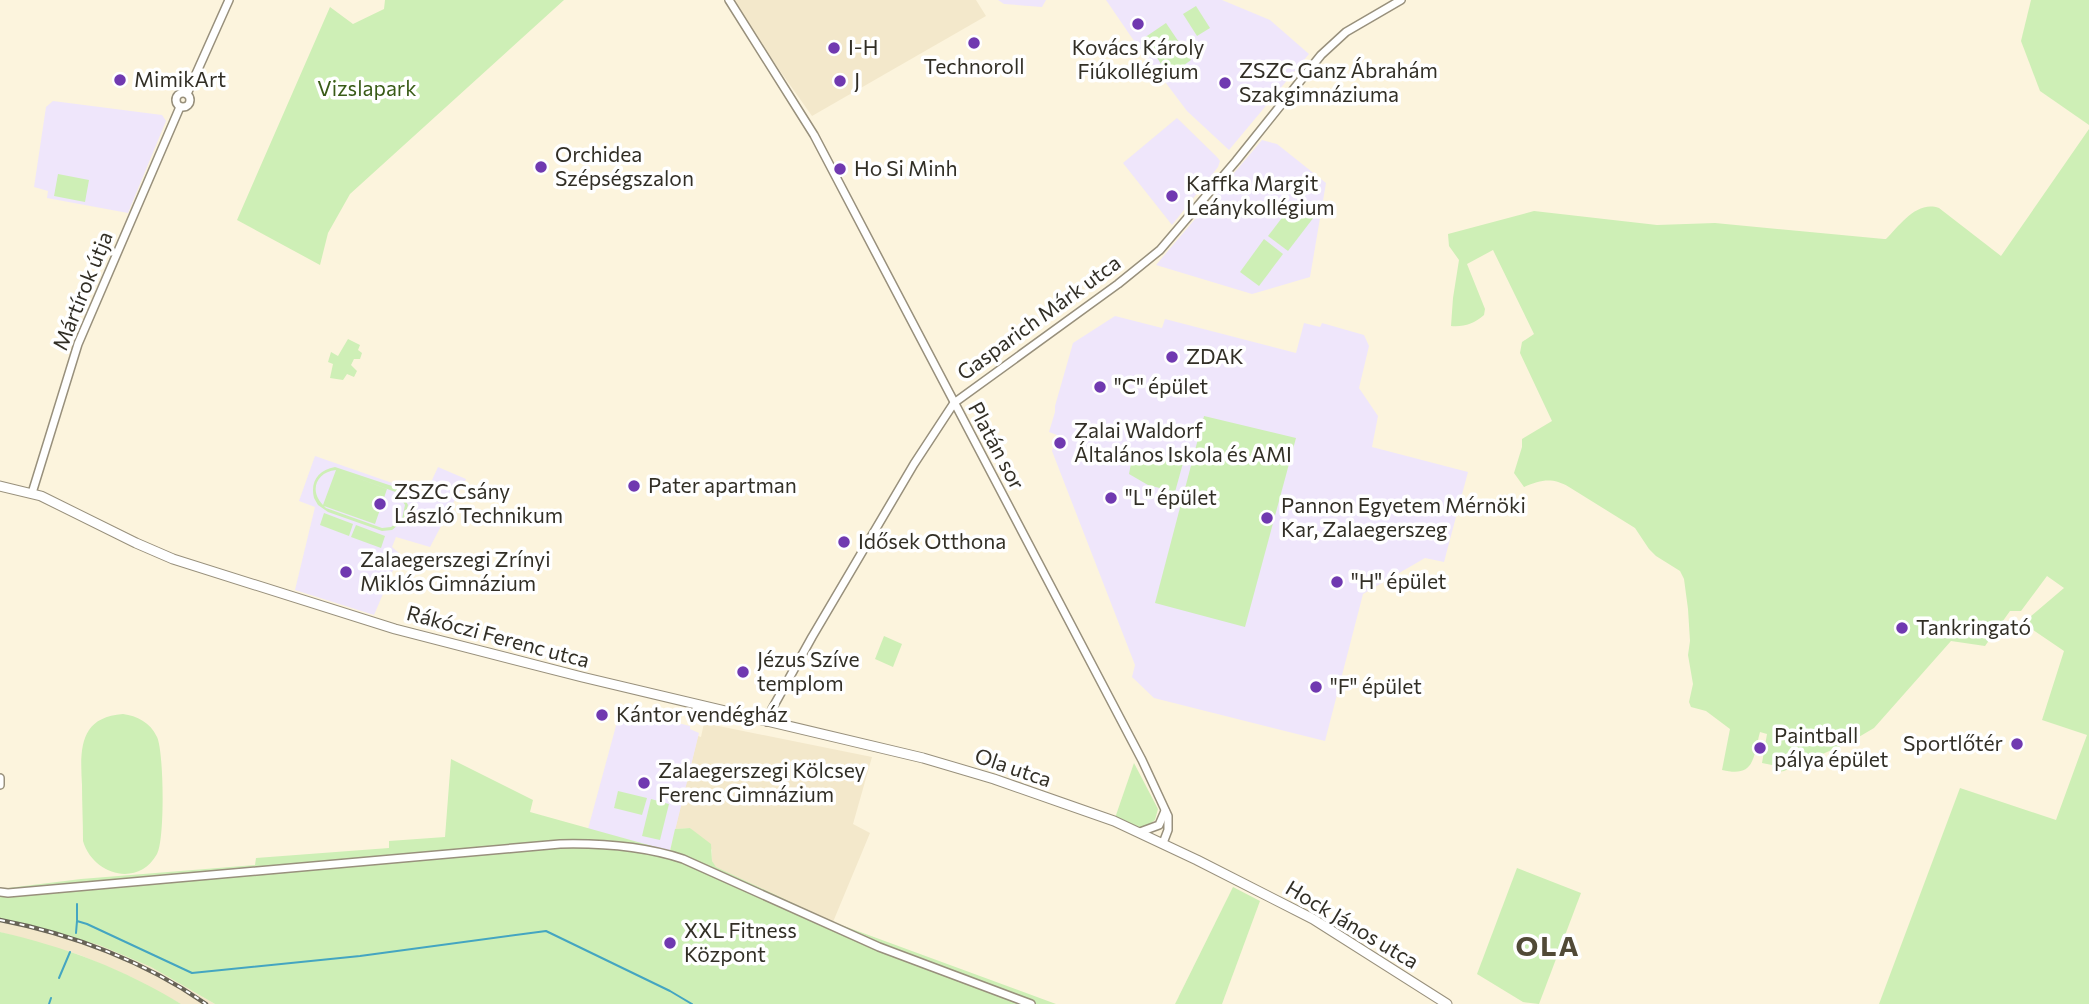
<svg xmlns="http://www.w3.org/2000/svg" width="2089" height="1004" font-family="Commissioner,sans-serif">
<rect width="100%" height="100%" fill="#fcf4dd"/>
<g fill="#f3e8cb">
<path d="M733 0H976L986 16 812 116 756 37Z"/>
<path d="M704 723 872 757 853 824 870 833 833 922 715 867 712 861V850L690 828 675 829 698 736 701 737Z"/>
<path d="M0 918 99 945 151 967 215 1004H181L131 977 80 955 0 932Z"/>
</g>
<g fill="#efe6fb">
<path d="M998 0H1046L1042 7 1004 4Z"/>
<path d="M1106 0H1222L1270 20 1309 54 1229 150 1187 111 1132 38Z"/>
<path d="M53 101 162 115 166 121 128 213 47 198 48 191 34 187 46 107Z"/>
<path d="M1177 118 1217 157 1220 161 1218 167 1172 225 1123 163Z"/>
<path d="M1262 140 1277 144 1326 183 1310 277 1252 294 1156 265Z"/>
<path d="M1115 316 1162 328 1165 319 1296 353 1304 323 1320 327 1322 323 1364 335 1369 346 1359 388 1378 416 1372 447 1468 472 1444 562 1425 558 1363 594 1325 741 1154 698 1132 677 1135 665 1052 451 1057 435 1049 432 1055 412V406L1073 343Z"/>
<path d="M315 456 418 492 427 491 438 467 466 479 430 547 396 537 392 547 400 554 374 615 295 590 315 507 299 501Z"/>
<path d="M629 703 636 713 641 709 645 710 649 714 654 711 659 712 663 718 668 714 674 715 678 723 690 726V729L699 733 670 851 588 829 620 711Z"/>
</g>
<g fill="#ceefb6" fill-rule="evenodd">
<path d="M385 0H564L350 194 328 233 320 265 237 220 330 7 353 24 384 9Z"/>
<path d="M2031 0H2089V125L2040 91 2021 41Z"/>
<path d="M1196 6 1210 28 1197 36 1183 14Z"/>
<path d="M1166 23 1191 60 1169 76 1144 38Z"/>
<path d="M2089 129V1004H1879L1960 788 2056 820 2087 735 2042 720 2064 651 2023 623 2064 588 2047 576 2021 611H2010L1985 646 1951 641 1874 728 1852 741 1784 771 1773 773 1772 767 1783 760 1782 759 1772 765 1762 763 1767 734 1760 732C1753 758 1755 778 1722 770L1730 729 1706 711 1691 707 1689 702 1693 684 1688 655 1690 641 1688 609 1684 579 1680 571 1656 556 1649 549 1635 528 1569 487C1552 477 1541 480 1524 487L1514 473 1522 447V439L1552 421 1520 353 1522 342 1534 334 1493 250 1467 264 1485 309 1484 315C1474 324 1464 327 1451 326L1453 298 1459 260 1449 246 1448 234 1534 211 1657 225 1715 223 1884 239H1886C1900 225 1917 200 1939 208L2001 256Z"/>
<path d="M58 174 89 180 85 202 54 196Z"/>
<path d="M1294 202 1314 217 1288 251 1268 236Z"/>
<path d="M1264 239 1283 254 1259 286 1240 272Z"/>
<path d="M348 339 360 345 358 350 362 353 360 359H354L351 365 357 371 354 377 347 374 343 380 330 378 333 364 328 362 331 352 338 356Z"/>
<path d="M1204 416 1296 438 1245 627 1155 603Z"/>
<path d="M1134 448 1183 463 1175 492 1148 485 1129 474Z"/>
<path d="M335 467 392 486 400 491 408 505 404 520 392 530 382 531 328 512 318 505 314 498C310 482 318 470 335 467ZM336 470 323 505C309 491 316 472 336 470ZM339 471 398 493 405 505 402 519 391 527 382 528 326 508 324 506 375 524 387 489Z"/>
<path d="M324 513 353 524 349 536 320 525Z"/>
<path d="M356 525 385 536 381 548 351 537Z"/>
<path d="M884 636 902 644 893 667 875 659Z"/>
<path d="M123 714C137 716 150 722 157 737 164 752 165 840 157 854 138 888 93 875 83 841 83 822 82 803 82 785 80 750 79 717 123 714Z"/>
<path d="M451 759 533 800 530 812 670 851 675 829 690 828 711 844 712 861 716 867 833 922 1056 1004H215L151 967 99 945 0 918V889L81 879 255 865 256 858 389 848V841L445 837Z"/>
<path d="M1134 763 1158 809 1155 820 1146 827H1138L1115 818Z"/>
<path d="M618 791 647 798 642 815 614 808Z"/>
<path d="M651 799 669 804 660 840 642 836Z"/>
<path d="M1517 868 1581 893 1539 1004 1523 1002 1477 974Z"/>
<path d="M1233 887 1260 901 1222 1004H1175Z"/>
<path d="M0 932C63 946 126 970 181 1004H0Z"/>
</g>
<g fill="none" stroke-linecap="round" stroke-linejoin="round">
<g stroke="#44a5c1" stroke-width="2">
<path d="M77 904V920"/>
<path d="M76 933 77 921 87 924 192 973 360 956 546 931 670 991 692 1004"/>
<path d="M59 978 70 952"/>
<path d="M49 1004 51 998"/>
</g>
<g stroke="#98907c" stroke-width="10">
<g id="tertiary">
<path d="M729 0 814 135 1142 760 1168 816V830L1163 843"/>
<circle cx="183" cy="100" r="7"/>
<path d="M187 94 229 0"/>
<path d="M32 493 78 344 180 107"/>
<path d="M767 722 772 709 812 637 914 464 954 403 1118 284 1160 250 1236 161 1321 55 1346 32 1401 0"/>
<path d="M0 778V785"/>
<path d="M1140 832 1159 825 1165 811"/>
<path d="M0 892 8 893 560 844C602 843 643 846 683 859L879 947 1031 1004"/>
</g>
</g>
<g stroke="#98907c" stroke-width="11">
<path id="primary" d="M0 486 41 496 136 543 173 559 395 629 582 677 923 758 994 779 1114 821 1197 860 1313 919 1447 1004"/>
</g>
<use href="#tertiary" stroke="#fff" stroke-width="7"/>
<use href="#primary" stroke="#fff" stroke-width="9"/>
<g stroke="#686457" stroke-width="4.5">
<path id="rail" d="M0 920C72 934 146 962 206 1004"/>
</g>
<use href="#rail" stroke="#fff" stroke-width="2" stroke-dasharray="5" stroke-linecap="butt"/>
</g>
<g fill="#7039b0" stroke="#fff" stroke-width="2.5">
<circle cx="1138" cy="24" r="7"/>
<circle cx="974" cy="43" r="7"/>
<circle cx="834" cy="48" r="7"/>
<circle cx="120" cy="80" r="7"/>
<circle cx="840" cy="81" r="7"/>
<circle cx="1225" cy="83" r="7"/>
<circle cx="541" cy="167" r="7"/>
<circle cx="840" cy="169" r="7"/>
<circle cx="1172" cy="196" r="7"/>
<circle cx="1172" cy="357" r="7"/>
<circle cx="1100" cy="387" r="7"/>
<circle cx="1060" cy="443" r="7"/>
<circle cx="634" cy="486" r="7"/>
<circle cx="1111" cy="498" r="7"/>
<circle cx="380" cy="504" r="7"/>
<circle cx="1267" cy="518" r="7"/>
<circle cx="844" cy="542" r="7"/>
<circle cx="346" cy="572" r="7"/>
<circle cx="1337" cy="582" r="7"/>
<circle cx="1902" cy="628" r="7"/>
<circle cx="743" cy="672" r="7"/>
<circle cx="1316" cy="687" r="7"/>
<circle cx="602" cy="715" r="7"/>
<circle cx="2017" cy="744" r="7"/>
<circle cx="1760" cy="748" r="7"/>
<circle cx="644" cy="783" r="7"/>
<circle cx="670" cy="943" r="7"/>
</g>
<g text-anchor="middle" stroke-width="7" stroke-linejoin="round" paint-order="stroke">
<g font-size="21" fill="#322f26" stroke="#fff" text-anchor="start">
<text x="848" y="55">I-H</text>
<text x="1138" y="55" text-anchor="middle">Kovács Károly<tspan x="1138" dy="24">Fiúkollégium</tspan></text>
<text x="974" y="74" text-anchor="middle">Technoroll</text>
<text x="1239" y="78">ZSZC Ganz Ábrahám<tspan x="1239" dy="24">Szakgimnáziuma</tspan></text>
<text x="134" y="87">MimikArt</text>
<text x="854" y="88">J</text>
<text x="555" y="162">Orchidea<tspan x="555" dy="24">Szépségszalon</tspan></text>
<text x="854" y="176">Ho Si Minh</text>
<text x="1186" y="191">Kaffka Margit<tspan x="1186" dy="24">Leánykollégium</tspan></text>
<text x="1186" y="364">ZDAK</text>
<text x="1114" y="394">"C" épület</text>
<text x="1074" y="438">Zalai Waldorf<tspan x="1074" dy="24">Általános Iskola és AMI</tspan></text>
<text x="648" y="493">Pater apartman</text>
<text x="394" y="499">ZSZC Csány<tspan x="394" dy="24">László Technikum</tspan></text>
<text x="1125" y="505">"L" épület</text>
<text x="1281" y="513">Pannon Egyetem Mérnöki<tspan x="1281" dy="24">Kar, Zalaegerszeg</tspan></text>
<text x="858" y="549">Idősek Otthona</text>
<text x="360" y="567">Zalaegerszegi Zrínyi<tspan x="360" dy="24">Miklós Gimnázium</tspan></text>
<text x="1351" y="589">"H" épület</text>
<text x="1916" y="635">Tankringató</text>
<text x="757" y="667">Jézus Szíve<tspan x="757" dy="24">templom</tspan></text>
<text x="1330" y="694">"F" épület</text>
<text x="616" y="722">Kántor vendégház</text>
<text x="1774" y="743">Paintball<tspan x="1774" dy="24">pálya épület</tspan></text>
<text x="2003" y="751" text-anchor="end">Sportlőtér</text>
<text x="658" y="778">Zalaegerszegi Kölcsey<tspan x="658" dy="24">Ferenc Gimnázium</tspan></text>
<text x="684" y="938">XXL Fitness<tspan x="684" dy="24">Központ</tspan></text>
</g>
<g font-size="21" fill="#395b17" stroke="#fff">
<text x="367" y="96">Vizslapark</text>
</g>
<g font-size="21" fill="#322f26" stroke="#fff">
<text transform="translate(83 291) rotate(-68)" y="7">Mártírok útja</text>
<text transform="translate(1039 318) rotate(-36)" y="7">Gasparich Márk utca</text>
<text transform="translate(996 446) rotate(62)" y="7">Platán sor</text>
<text transform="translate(498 637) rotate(15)" y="7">Rákóczi Ferenc utca</text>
<text transform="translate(1013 768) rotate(19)" y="7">Ola utca</text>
<text transform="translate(1352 925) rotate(31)" y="7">Hock János utca</text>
</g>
<g font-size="28" font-weight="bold" letter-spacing="2" fill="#514a37" stroke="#fff">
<text x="1548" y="956">OLA</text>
</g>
</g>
</svg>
